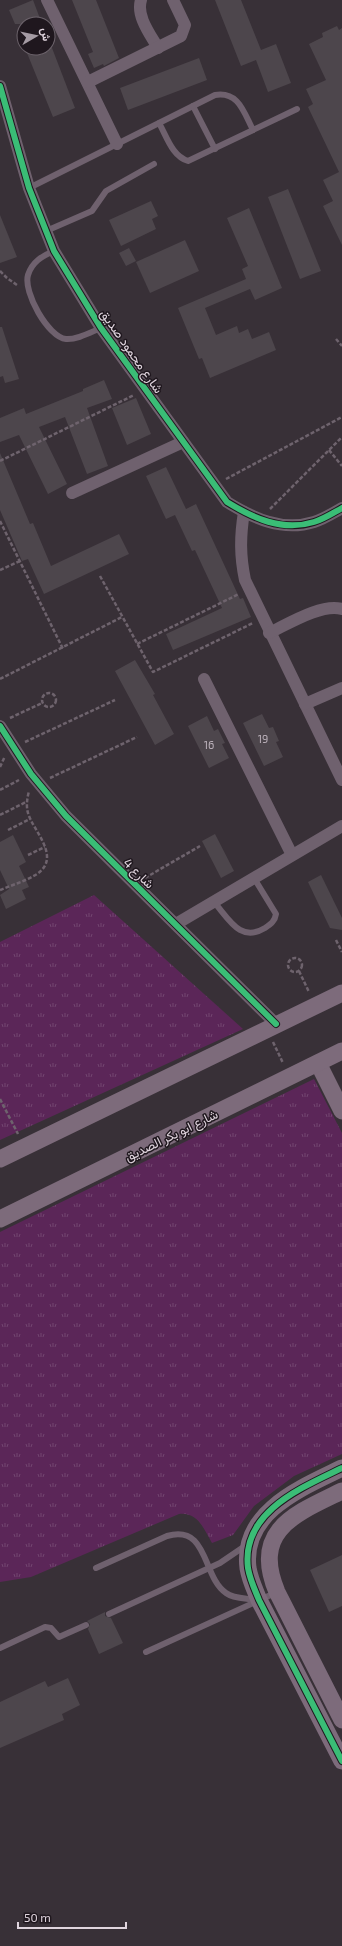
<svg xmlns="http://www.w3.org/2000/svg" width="342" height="1946" font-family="'Exo 2',Vazirmatn,sans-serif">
<defs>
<pattern id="grass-tufts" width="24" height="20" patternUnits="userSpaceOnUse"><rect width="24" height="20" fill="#5b2658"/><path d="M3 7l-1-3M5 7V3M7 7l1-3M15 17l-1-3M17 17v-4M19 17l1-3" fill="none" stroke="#724570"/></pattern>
</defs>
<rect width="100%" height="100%" fill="#383037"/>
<g fill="url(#grass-tufts)">
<path d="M94 895 243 1029 0 1140V942Z"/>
<path d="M314 1079 342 1133V1454L294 1476 254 1506 233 1535 212 1543C204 1529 198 1512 179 1514L31 1577 0 1582V1232Z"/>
</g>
<g fill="#4d464c">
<path d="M33 0 42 24H15L9 10Z"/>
<path d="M72 0H96L119 58 104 66 103 64 94 68 88 54 93 52Z"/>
<path d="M215 0H241L261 50 276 44 291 83 268 92 256 60 241 66Z"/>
<path d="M337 26 339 30 342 28V245L323 206 333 201 323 180 339 172 308 107 313 104 306 89 326 80 309 44 323 37 322 33Z"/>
<path d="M25 48H52L75 108 53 117Z"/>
<path d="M199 58 207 80 128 110 120 88Z"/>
<path d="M288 189 321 271 300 279 268 197Z"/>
<path d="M151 201 158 216 152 219 156 229 121 246 109 220Z"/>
<path d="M249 208 282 288 255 300 250 289 205 308 216 335 237 326 239 333 248 329 252 339 269 332 276 350 210 378 202 358 199 359 178 308 246 279 242 269 248 266 227 218Z"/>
<path d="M0 215 17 257 0 263Z"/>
<path d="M185 240 199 271 150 293 136 262Z"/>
<path d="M129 248 136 261 126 266 119 253Z"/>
<path d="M0 327H2L19 379 5 383 3 376 0 377Z"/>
<path d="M104 380 112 399 87 408 108 466 87 474 65 417 39 427 67 484 48 494 19 435 0 442V418L24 408 26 414 83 391V389Z"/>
<path d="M136 398 151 434 127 445 112 408Z"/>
<path d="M0 453 30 524 33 523 51 566 119 534 129 554 44 594 28 559 22 561 0 510Z"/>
<path d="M166 467 186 509 196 504 240 599 243 598 251 617 173 650 166 634 222 608 195 550 192 551 175 515 166 519 146 476Z"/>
<path d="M135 660 155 694 153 695 174 734 155 745 115 671Z"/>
<path d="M262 714 269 728 273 727 279 741 276 742 283 757 264 766 243 723Z"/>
<path d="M207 716 214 731 218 729 225 743 222 744 229 758 209 768 188 726Z"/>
<path d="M215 834 234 871 221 878 202 841Z"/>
<path d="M13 835 26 862 19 866 29 887 22 890 26 899 6 909 0 895 9 889 0 870V842Z"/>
<path d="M321 875 342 918V930L330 928 308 882Z"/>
<path d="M342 1555V1606L329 1612 310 1570Z"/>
<path d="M105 1612V1616L111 1618 123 1643 99 1654 88 1629 90 1624 87 1621Z"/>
<path d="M68 1678 80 1705 62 1714 64 1720 0 1748V1702L45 1681 48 1687Z"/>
</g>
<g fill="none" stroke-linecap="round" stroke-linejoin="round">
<g stroke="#6e636d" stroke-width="2.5" stroke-dasharray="4 2" stroke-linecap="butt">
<path d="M0 271 7 278 17 285"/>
<path d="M336 339 342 346"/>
<path d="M329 450 342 466"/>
<path d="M0 461 134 395"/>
<path d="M226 479 342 417"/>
<path d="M270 509 342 437"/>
<path d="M0 521 63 649"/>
<path d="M0 570 20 561"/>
<path d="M100 576 153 672 253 623"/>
<path d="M137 644 239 594"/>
<path d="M0 679 122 617"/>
<circle cx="49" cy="700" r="7"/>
<path d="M10 718 42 703"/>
<path d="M25 742 115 700"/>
<path d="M0 767 5 756"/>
<path d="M50 778 137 737"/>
<path d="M0 790 19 780"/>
<path d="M0 815 26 802"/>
<path d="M8 830 30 819"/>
<path d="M28 855 45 847"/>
<path d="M145 878 200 846"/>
<path d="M0 890C12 885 26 881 37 874 62 857 33 831 28 813 26 806 27 799 29 791"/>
<path d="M336 940 342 952"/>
<circle cx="295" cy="965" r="7"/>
<path d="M299 971 309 992"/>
<path d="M273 1042 283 1063"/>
<path d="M0 1099 18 1134"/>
</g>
<g stroke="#6f616e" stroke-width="6">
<path d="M193 106 215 149"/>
<path d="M159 123C167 137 172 156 188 161L297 109"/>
<path d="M29 188 215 95C239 91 244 113 253 130"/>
<path d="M46 231 92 211 106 191 154 164"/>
<path d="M54 251C42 256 32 262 28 275 23 292 48 337 66 339 77 340 91 332 101 328"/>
<path d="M214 902C229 919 240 943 265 928 271 924 275 921 276 914L254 878"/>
<path d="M96 1568 167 1536C209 1524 202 1577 226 1593 234 1599 246 1598 256 1600"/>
<path d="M109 1614 220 1563 245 1546"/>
<path d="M0 1648 45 1627 51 1628 59 1637 86 1625"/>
<path d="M146 1652 275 1593"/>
</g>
<g stroke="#6f616e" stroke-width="12">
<path d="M47 0 117 144"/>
<path d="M141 0C136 16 150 34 158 48"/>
<path d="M88 82 181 36 185 25 173 0"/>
<path d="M0 86 29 188 54 251 101 328 227 502C253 518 282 532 314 522 324 519 333 513 342 508"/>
<path d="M72 493 183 442"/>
<path d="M244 512C240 537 240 556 245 580L342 780"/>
<path d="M269 633C288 624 322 603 342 609"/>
<path d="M204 679 292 855"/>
<path d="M305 704 342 688"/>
<path d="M0 726 31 774 66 816 276 1024"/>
<path d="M176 924 342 826"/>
</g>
<g stroke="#7d6b7b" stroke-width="17">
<path d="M318 1063 342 1111"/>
<path d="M0 1159 342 993"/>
<path d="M0 1219 342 1051"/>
<path d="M342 1468C301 1488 241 1512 248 1568 250 1580 255 1590 259 1600L342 1761"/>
<path d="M342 1491C295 1514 251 1530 277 1592L342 1720"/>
</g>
<g stroke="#1f171e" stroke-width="8">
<g id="cycleway">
<path d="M0 86 29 188 54 251 101 328 227 502C253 518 282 532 314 522 324 519 333 513 342 508"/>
<path d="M0 726 31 774 66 816 276 1024"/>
<path d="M342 1468C301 1488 241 1512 248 1568 250 1580 255 1590 259 1600L342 1761"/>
</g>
</g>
<use href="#cycleway" stroke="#3abd76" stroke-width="6"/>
</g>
<g text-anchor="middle" stroke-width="3" stroke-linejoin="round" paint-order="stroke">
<g font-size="11" fill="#bbb1ba">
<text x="263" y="743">19</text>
<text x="209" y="749">16</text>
</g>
<g font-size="13" fill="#e0d5de" stroke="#1f171e">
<text transform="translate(132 351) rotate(55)" y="5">شارع محمود صديق</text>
<text transform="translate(139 873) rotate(44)" y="5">شارع 4</text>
<text transform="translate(171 1135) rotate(-26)" y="5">شارع ابو بكر الصديق</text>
</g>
</g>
<g transform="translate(36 36) rotate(81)"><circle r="19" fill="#1f171e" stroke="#6c636b"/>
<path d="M0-3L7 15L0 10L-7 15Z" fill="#a59ba4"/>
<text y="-6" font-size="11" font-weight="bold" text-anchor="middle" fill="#e0d5de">ش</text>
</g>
<path d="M18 1922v6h108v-6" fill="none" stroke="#e0d5de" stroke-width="2"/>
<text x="24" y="1922" font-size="12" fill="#e0d5de" stroke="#1f171e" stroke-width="3" paint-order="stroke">50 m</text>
</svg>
